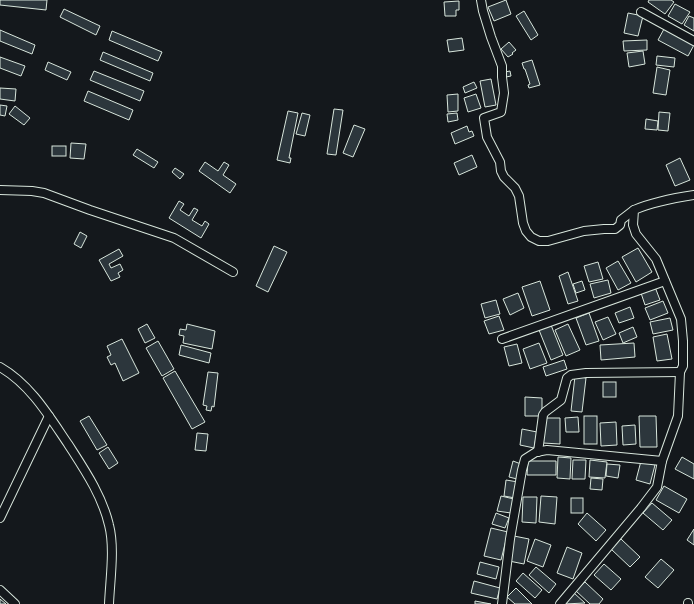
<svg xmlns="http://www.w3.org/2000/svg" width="694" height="604" font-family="Literata,serif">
<rect width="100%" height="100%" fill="#14181c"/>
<g fill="#2c363c" stroke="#d8e6dc">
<path d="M0 0H47L46 10 0 5Z"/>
<path d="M506 0 511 14 494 21 488 7Z"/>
<path d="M649 0H671L674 2 665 14 648 2Z"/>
<path d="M459 1V10H456V16H445L444 2Z"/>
<path d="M675 4 690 12 682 24 668 16Z"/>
<path d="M64 9 100 26 96 35 60 17Z"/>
<path d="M524 11 538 35 531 40 516 16Z"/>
<path d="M628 13 643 16 638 36 624 33Z"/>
<path d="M689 16 694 18V31L684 25Z"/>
<path d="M664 29 694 45 688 56 658 40Z"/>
<path d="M0 30 35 45 32 54 0 41Z"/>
<path d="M112 31 162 52 158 61 109 40Z"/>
<path d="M462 38 464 50 449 52 447 40Z"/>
<path d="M647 40V50L624 51 623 41Z"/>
<path d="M509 42 516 50 512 53 513 54 508 57 501 49Z"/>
<path d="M643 51 645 64 629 67 627 53Z"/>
<path d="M103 52 153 73 150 81 100 60Z"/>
<path d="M657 56 675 58 674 67 656 65Z"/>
<path d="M0 57 25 66 21 76 0 68Z"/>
<path d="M532 60 540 85 529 88 528 85 530 84 525 69H524L522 63Z"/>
<path d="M48 62 71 72 67 80 45 70Z"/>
<path d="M657 67 670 70 666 95 653 93Z"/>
<path d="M94 71 144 91 140 101 90 80Z"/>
<path d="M510 71 511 76 506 77 505 72Z"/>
<path d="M491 79 496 105 485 107 480 81Z"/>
<path d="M474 82 477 88 465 93 463 87Z"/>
<path d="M0 88 16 89 15 101 0 99Z"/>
<path d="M88 91 133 110 129 120 84 101Z"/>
<path d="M458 94V111L448 112 447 95Z"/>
<path d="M476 94 481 108 468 112 464 98Z"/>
<path d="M0 105 7 106 5 116 0 115Z"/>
<path d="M15 106 30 118 24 125 9 114Z"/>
<path d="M334 109 343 110 336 155 327 154Z"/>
<path d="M288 111 298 113 289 158H291L290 163 277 160Z"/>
<path d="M659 112 670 113 668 131 658 130Z"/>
<path d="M302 113 310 115 305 136 296 134Z"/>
<path d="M457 113 458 120 448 122 447 114Z"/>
<path d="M646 119 658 121 657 130 645 129Z"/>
<path d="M354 125 365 129 353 157 343 153Z"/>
<path d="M467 126 469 132 472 131 474 136 455 144 451 133Z"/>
<path d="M71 143 86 144 84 159 70 158Z"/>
<rect x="52" y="146" width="14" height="10"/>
<path d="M137 149 158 162 154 168 133 155Z"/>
<path d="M472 155 477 167 459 175 454 163Z"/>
<path d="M680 158 690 180 675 186 666 165Z"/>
<path d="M205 162 218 171 224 162 229 165 223 175 236 184 230 193 199 171Z"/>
<path d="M175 168 184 174 180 179 172 172Z"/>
<path d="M179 201 184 204 180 210 189 216 194 208 198 210 192 220 202 226 205 221 209 224 201 238 169 218Z"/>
<path d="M80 232 87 236 81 248 74 244Z"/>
<path d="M274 246 287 252 268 292 256 286Z"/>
<path d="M638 248 652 272 636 282 622 257Z"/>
<path d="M119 249 123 256 109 264 111 268 120 264 123 270 118 273 120 277 111 281 99 260Z"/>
<path d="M618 261 631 283 618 290 606 268Z"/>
<path d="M598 262 603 279 589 282 584 266Z"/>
<path d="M568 272 578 301 568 304 559 276Z"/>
<path d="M608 280 611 293 594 298 590 284Z"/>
<path d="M540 281 550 310 532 316 522 287Z"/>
<path d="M582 281 585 290 576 293 573 284Z"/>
<path d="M655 287 660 300 645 305 641 293Z"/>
<path d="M518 293 524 308 510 315 503 299Z"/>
<path d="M496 300 500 314 485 318 481 304Z"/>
<path d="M663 301 668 313 650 320 645 308Z"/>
<path d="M630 307 634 318 619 323 615 313Z"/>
<path d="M589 313 599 341 586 345 576 318Z"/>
<path d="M499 316 504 330 489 334 484 321Z"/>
<path d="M608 317 616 334 603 340 595 322Z"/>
<path d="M670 318 673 330 653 334 650 322Z"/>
<path d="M147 324 155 338 145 343 138 329Z"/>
<path d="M187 324 215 331 212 349 183 343 184 336 179 335 180 329 186 330Z"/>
<path d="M568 324 580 350 566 356 555 330Z"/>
<path d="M551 325 563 355 551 360 539 330Z"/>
<path d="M633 327 637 337 623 343 619 333Z"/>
<path d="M667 334 672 359 657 361 653 337Z"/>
<path d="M122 339 139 373 123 381 115 363 111 365 107 357 111 355 107 346Z"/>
<path d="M158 341 174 369 162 376 146 348Z"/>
<path d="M539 343 547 363 530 369 523 349Z"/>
<path d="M634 343 635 357 601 360 600 345Z"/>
<path d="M517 344 522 363 509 366 504 347Z"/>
<path d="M181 345 211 353 209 363 179 355Z"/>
<path d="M564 360 567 369 546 376 543 367Z"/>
<path d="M175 371 205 422 192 429 163 378Z"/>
<path d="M208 372 218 373 214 407 212 406 211 411 206 410 207 406 203 405Z"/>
<path d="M575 376 586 378 582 412 571 411Z"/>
<rect x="603" y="382" width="13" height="15"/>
<path d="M525 397 542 398V416H525Z"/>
<path d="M89 416 107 445 97 450 80 421Z"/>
<rect x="584" y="416" width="13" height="28"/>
<path d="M639 416H656L657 447H640Z"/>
<path d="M578 417 579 432H566L565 418Z"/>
<path d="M543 418H560V444L543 443Z"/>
<path d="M616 422 617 445 601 446 600 423Z"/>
<path d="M635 425 636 444 623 445 622 426Z"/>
<path d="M522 429 537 432 534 448 520 445Z"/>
<path d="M197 433 208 434 206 451 195 450Z"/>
<path d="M108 447 118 463 109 469 99 453Z"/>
<path d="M558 457 571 458 570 479 557 478Z"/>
<path d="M682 457 694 464V479L675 469Z"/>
<path d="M573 460H586L585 479H572Z"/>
<path d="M590 460 607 462 605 478 589 477Z"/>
<path d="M513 461 521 464 517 479 509 477Z"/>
<path d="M528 461H556V475H527Z"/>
<path d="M641 461 655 465 650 484 636 480Z"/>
<path d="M607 464 620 465 618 478 606 476Z"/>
<path d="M591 478 603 479 602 490 590 489Z"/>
<path d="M506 480 518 482 515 498 504 496Z"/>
<path d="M664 486 687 499 679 513 656 500Z"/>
<path d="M501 496 514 499 511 513 497 511Z"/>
<path d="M541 496 557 497 555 524 539 522Z"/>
<path d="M523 497H537L536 523 522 522Z"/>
<rect x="571" y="498" width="12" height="15"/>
<path d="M652 503 672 520 663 530 643 513Z"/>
<path d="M496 513 509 518 505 528 492 524Z"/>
<path d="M587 513 606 530 596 541 578 524Z"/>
<path d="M491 528 508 532 501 560 484 556Z"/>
<path d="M694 529V545L687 540Z"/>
<path d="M514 536 529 539 524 564 509 561Z"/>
<path d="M535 539 551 545 543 567 527 561Z"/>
<path d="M621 539 640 557 630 567 611 549Z"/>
<path d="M567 547 582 553 573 579 557 573Z"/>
<path d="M661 559 674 570 658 588 645 577Z"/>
<path d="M480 562 499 567 496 579 477 574Z"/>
<path d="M604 564 621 579 611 590 594 575Z"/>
<path d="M536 567 556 584 549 593 529 575Z"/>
<path d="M523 573 542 590 535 598 516 581Z"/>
<path d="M474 581 500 588 497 599 471 593Z"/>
<path d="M585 582 603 599 599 604H590L576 591Z"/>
<path d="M516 588 532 604H515L507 597Z"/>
<path d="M574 593 585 603 564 604Z"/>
<path d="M0 599 6 604H0Z"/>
<path d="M475 601 491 604H475Z"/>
</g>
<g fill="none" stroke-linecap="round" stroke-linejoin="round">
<g stroke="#d8e6dc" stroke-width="10">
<g id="minor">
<path d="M481 0 483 11 491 37 502 66V77L504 93 501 112 484 118 487 137 500 162 501 171 504 177 515 188 519 196 523 223 526 231 531 237 539 241H548L584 231 604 229H615L620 225 621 220 634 210"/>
<path d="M641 12 694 41"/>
<path d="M0 190 32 191 44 193 90 210 174 238 233 272"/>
<path d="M502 339 665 281"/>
<path d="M0 367C30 384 49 416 68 444 84 469 102 495 109 525 115 548 110 580 109 604"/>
<path d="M538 452 543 415 545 412 561 400 567 378 571 375 586 373 680 372"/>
<path d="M0 518 49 416"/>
<path d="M0 590 15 604"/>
<path d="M688 603V604"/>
<path d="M502 604 510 539 522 470 525 459 536 452 547 450 662 461"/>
<path d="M560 604 641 508 657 487 662 461 678 416 680 372 683 366V341L681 319 656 259 636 234 633 225 634 210C653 202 674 198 694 195"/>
</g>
</g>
<use href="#minor" stroke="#14181c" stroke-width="8"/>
</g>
</svg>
